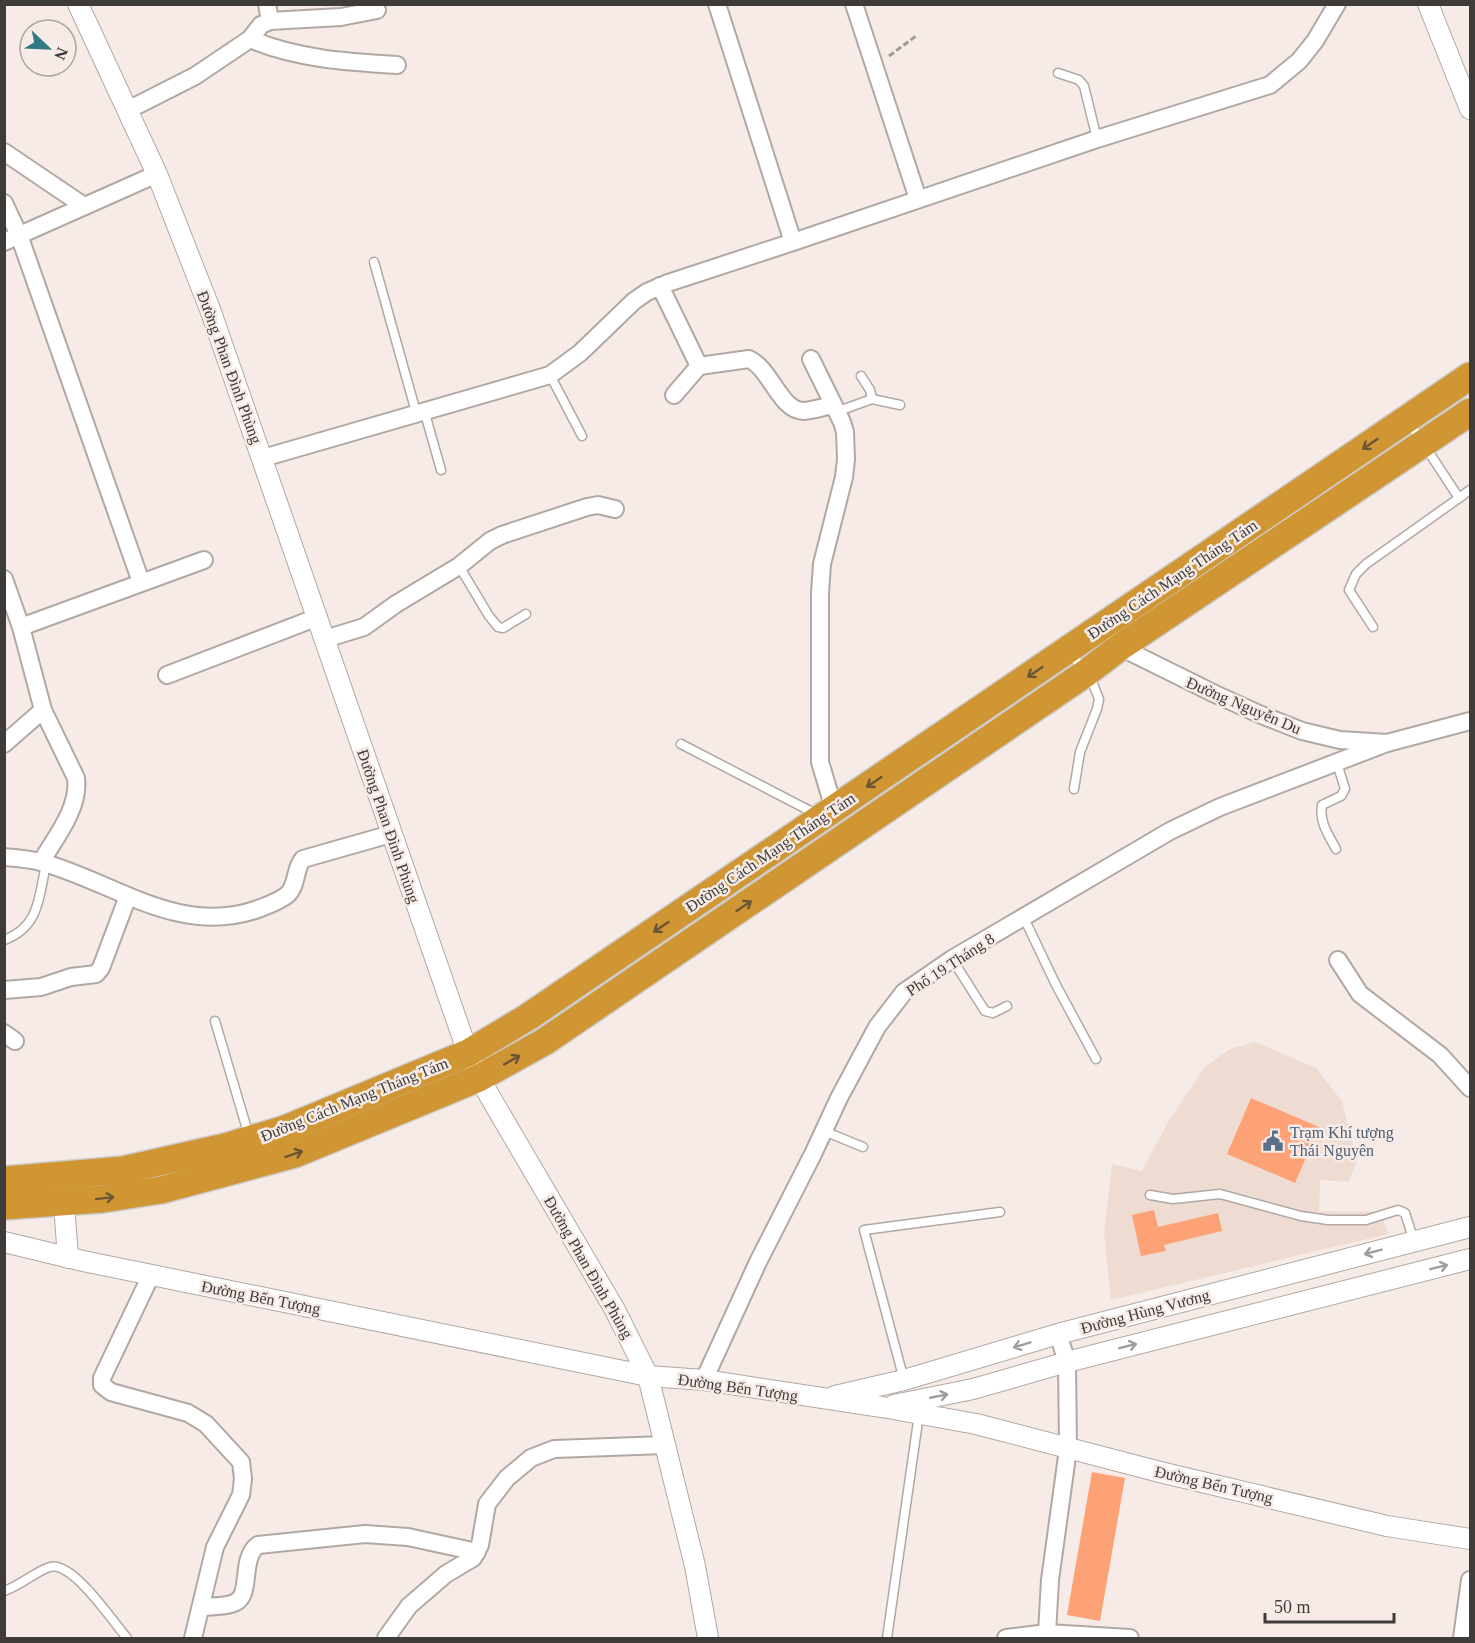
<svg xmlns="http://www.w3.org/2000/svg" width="1475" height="1643" font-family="'Times New Roman',serif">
<rect width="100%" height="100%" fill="#f6ebe6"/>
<path fill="#eedcd3" d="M1255 1042 1316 1068 1342 1101 1357 1160 1349 1182 1320 1180 1319 1211 1381 1212 1388 1234 1111 1300 1104 1233 1112 1164 1142 1171 1168 1122 1205 1067 1230 1049Z"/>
<g fill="#fda276">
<path d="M1251 1098 1319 1127 1295 1183 1227 1154Z"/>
<path d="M1154 1210 1158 1227 1218 1213 1222 1231 1164 1245 1166 1251 1141 1256 1132 1215Z"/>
<path d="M1092 1472 1125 1478 1100 1621 1067 1615Z"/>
</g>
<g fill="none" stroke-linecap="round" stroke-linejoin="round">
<g stroke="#b2a8a3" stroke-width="11">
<g id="service">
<path d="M1058 73 1079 80 1084 86 1097 139"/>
<path d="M374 262 416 412"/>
<path d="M550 375 582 436"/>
<path d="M861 376 870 390 872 399"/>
<path d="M424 410 441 470"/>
<path d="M836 412 872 399 900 405"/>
<path d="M1459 498 1470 490"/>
<path d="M459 566 489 616 498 627 503 628 526 614"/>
<path d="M1373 627 1349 590 1356 574 1366 564 1459 498 1409 422"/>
<path d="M1070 651 1093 684 1099 699 1097 709 1080 752 1074 789"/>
<path d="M681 744 816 814"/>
<path d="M1336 849C1328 834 1319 822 1322 805L1341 796 1345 789 1337 763"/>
<path d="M1024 918 1056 985 1096 1059"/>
<path d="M4 940C40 927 39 896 46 864"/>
<path d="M952 959 985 1011 993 1013 1007 1006"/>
<path d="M215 1021 249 1136"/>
<path d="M824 1131 863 1147"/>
<path d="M1150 1195 1173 1199 1220 1194 1301 1216 1328 1220H1366L1398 1210 1405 1213 1414 1241"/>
<path d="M904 1380 864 1230 1000 1212"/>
<path d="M4 1591C20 1586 36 1571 50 1567 73 1561 113 1622 127 1638"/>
<path d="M887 1638 919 1414"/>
</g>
</g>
<g stroke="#b2a8a3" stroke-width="20">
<g id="minor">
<path d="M267 4 270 21"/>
<path d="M717 4 793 242"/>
<path d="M854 4 918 199"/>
<path d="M250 39C297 59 347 62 397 65"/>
<path d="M128 110 195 76 250 39 261 25 270 21 341 17 377 10"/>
<path d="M4 152 84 206"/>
<path d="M4 203 19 235 141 582"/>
<path d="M4 242 157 174"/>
<path d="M660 286 699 366 749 359C771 369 780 411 804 411 813 410 823 407 833 405"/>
<path d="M811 359 842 422 845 432 846 459 844 477 822 564 820 593V762L834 809"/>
<path d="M674 395 699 366"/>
<path d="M263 458 550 375 580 353 634 301 647 292 668 283 793 242 1097 139 1270 85 1299 61 1315 41 1337 4"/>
<path d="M4 579 21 627 43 710 4 744"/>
<path d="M21 627 204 560"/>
<path d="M325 639 364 627 396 604 459 566 490 541 502 535 587 507 598 505 615 509"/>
<path d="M1115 641 1120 647 1215 694 1259 714 1302 731 1340 740 1387 743 1470 721"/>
<path d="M167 675 318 617"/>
<path d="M4 857C16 858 29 859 41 862 114 882 179 937 258 909 268 905 278 902 287 895 298 885 294 869 303 859L391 834"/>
<path d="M41 862C55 838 80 808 76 778L43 710"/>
<path d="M1338 960 1360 994 1440 1055 1470 1088"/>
<path d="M4 990 41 987 71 977 96 974 101 968 128 896"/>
<path d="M4 1033 15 1041"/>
<path d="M151 1275 102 1378V1385L111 1392 188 1413 206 1424 241 1462 243 1479 241 1495 215 1547 193 1638"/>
<path d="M704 1380 758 1262 813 1154 839 1098 877 1027 904 992 952 959 1170 831 1220 807 1387 743"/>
<path d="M202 1607C211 1606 225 1607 234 1603 253 1596 239 1559 258 1545L365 1534 408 1537 477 1552"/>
<path d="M1047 1633 1050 1580 1068 1449 1067 1362 1058 1334"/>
<path d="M386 1638 409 1606 446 1574 473 1558 480 1545 487 1504 507 1478 531 1458 554 1449 665 1445"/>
<path d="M1006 1638 1047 1633 1130 1638"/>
<path d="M1462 1638 1470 1580"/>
</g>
</g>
<g stroke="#b2a8a3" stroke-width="22">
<g id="tertiary">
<path d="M78 4 157 174 211 312 468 1053 479 1078 615 1310 648 1376 695 1566 708 1638"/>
<path d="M1428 4 1470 109"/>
<path d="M63 1191 68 1258"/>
<path d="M4 1242 83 1261 648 1376 704 1380 882 1407 976 1424 1160 1472 1387 1526 1470 1539"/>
<path d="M835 1396 904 1380 1058 1334 1470 1227"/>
<path d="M894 1405 973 1389 1067 1362 1470 1259"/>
</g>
</g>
<g stroke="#cdcccc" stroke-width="30">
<g id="trunk">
<path d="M4 1180 123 1170 225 1147 285 1129 468 1053 528 1017 1470 376"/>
<path d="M4 1206 103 1199 161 1190 295 1154 479 1078 544 1042 1086 673 1120 647 1470 412"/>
</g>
</g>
<path stroke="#a09995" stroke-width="3" stroke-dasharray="6 3" stroke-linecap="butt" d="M889 56 916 36"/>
<use href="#service" stroke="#fff" stroke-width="8"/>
<use href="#minor" stroke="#fff" stroke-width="16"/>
<use href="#tertiary" stroke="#fff" stroke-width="20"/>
<use href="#trunk" stroke="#d09633" stroke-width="27"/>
</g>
<defs><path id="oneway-shaft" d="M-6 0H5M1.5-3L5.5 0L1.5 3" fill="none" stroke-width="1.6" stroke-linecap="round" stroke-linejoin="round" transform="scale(1.5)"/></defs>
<g stroke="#6a5637">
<use href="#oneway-shaft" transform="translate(1370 444) rotate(146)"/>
<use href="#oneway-shaft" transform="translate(1035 672) rotate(146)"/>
<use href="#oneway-shaft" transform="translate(874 782) rotate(146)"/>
<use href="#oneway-shaft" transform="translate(744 906) rotate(-34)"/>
<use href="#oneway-shaft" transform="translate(661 927) rotate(146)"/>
<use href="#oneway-shaft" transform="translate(512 1060) rotate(-29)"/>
<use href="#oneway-shaft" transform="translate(294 1154) rotate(-19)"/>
<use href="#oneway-shaft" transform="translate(105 1198) rotate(-7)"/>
</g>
<g stroke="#9f9d9c">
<use href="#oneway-shaft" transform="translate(1373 1252) rotate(165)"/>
<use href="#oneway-shaft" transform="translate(1439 1267) rotate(-14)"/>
<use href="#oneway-shaft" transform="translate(1022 1345) rotate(163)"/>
<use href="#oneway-shaft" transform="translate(1128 1346) rotate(-14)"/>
<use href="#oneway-shaft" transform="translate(939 1396) rotate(-11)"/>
</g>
<defs>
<g id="civic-bare" transform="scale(1.62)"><path d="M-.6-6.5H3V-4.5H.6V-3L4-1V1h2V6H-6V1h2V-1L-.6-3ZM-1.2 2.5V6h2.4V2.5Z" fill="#5c6f8a" stroke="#f6ebe6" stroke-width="2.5" paint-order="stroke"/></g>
</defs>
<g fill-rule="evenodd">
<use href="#civic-bare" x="1273" y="1141"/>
</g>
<g text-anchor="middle" stroke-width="5" stroke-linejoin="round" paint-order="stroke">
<g font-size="16" fill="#3f3b39" stroke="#f6ebe6">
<text transform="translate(230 367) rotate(70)" y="6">Đường Phan Đình Phùng</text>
<text transform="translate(1172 579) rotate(-34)" y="6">Đường Cách Mạng Tháng Tám</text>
<text transform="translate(1244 705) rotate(23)" y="6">Đường Nguyễn Du</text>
<text transform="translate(389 826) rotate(71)" y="6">Đường Phan Đình Phùng</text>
<text transform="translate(770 852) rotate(-34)" y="6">Đường Cách Mạng Tháng Tám</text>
<text transform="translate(950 964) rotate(-33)" y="6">Phố 19 Tháng 8</text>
<text transform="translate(354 1099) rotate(-22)" y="6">Đường Cách Mạng Tháng Tám</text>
<text transform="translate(589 1267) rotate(60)" y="6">Đường Phan Đình Phùng</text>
<text transform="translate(261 1297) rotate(11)" y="6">Đường Bến Tượng</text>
<text transform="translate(1145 1311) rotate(-15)" y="6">Đường Hùng Vương</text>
<text transform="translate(738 1387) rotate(8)" y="6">Đường Bến Tượng</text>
<text transform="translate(1214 1484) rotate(13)" y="6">Đường Bến Tượng</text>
</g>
<g font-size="16" fill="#4e5e75" stroke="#f6ebe6" text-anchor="start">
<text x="1290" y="1138">Trạm Khí tượng<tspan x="1290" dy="18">Thái Nguyên</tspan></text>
</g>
</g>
<rect width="1475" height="1643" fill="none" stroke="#3f3b39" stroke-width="12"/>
<g transform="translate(48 48) rotate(113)"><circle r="28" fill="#f6ebe6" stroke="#ada5a1" stroke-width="1.5"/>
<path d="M0-4.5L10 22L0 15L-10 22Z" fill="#317982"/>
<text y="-9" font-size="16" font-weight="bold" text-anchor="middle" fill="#3f3b39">N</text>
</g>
<path d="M1265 1613v9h129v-9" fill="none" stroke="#3f3b39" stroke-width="3"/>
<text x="1274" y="1613" font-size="18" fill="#3f3b39" stroke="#f6ebe6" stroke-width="4.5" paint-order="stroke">50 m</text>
</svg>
